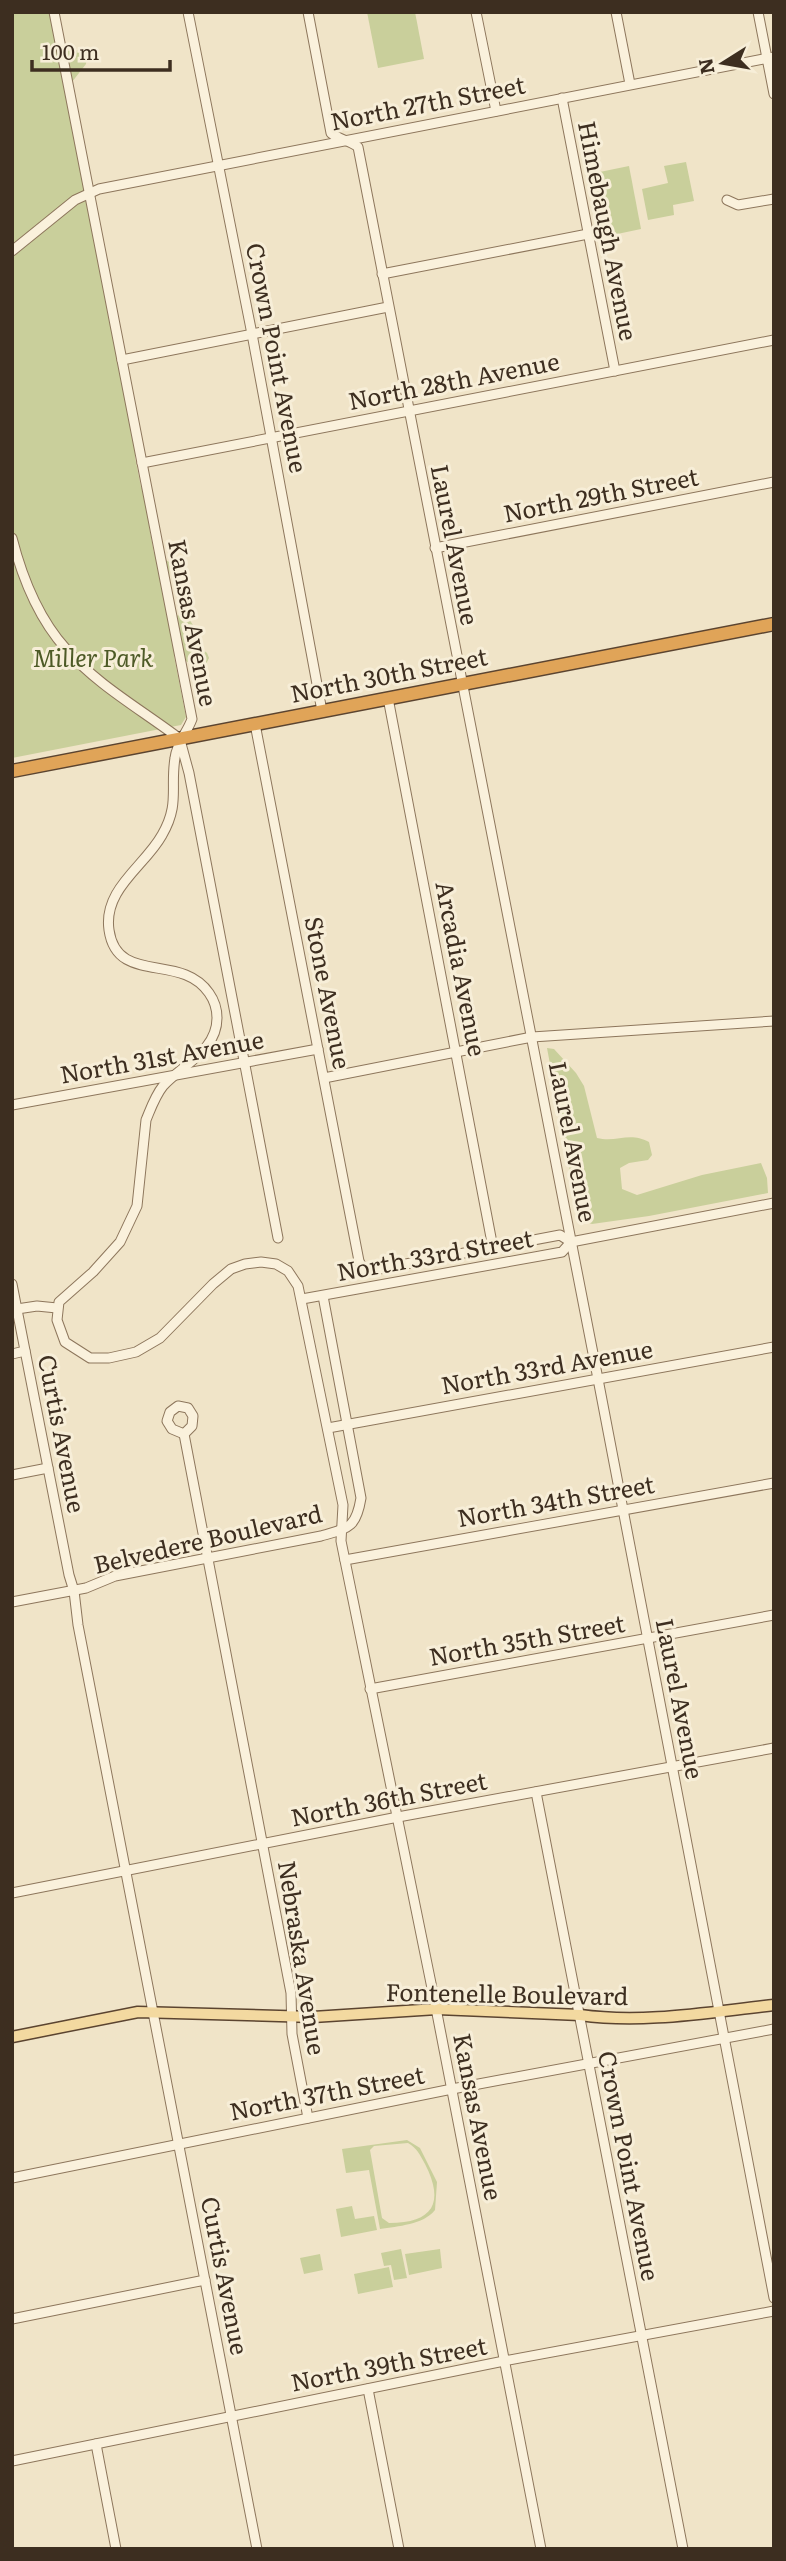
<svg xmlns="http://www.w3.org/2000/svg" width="786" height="2561" font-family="Literata,serif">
<rect width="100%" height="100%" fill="#f0e4c8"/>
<g fill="#c9cf9b" fill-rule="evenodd">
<path d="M12 12H50L66 51 82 50 87 54 86 64 65 91 106 302 118 351 116 353 117 362 120 364V378L135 401V457L141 487 155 505 156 519 149 526 154 553 169 562 171 615 186 616C195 625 199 636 202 649L207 653 209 658 206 664 200 667 174 656 186 717 181 725 12 758Z"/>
<path d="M367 12H415L424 59 378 68Z"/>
<path d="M686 162 694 201 673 205 674 215 648 220 642 189 668 183 664 166Z"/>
<path d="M629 166 641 229 603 237 590 174Z"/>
<path d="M547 1048 554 1049 576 1073 584 1086 597 1138C617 1143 629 1131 649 1142L652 1155 648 1160 629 1163 620 1168 622 1189 637 1195 702 1175 761 1163 767 1178 768 1193 649 1216 592 1224 579 1220Z"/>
<path d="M407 2140 420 2148 437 2182 435 2210C423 2225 398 2226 380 2229L369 2170 346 2173 342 2149ZM408 2143C417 2148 420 2155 425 2164 445 2203 433 2223 389 2223L382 2218 370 2150 374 2146Z"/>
<path d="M352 2206 355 2219 374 2216 377 2230 341 2237 336 2209Z"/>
<path d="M401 2249 407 2278 394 2280 391 2265 384 2266 381 2253Z"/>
<path d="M440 2249 442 2268 409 2275 405 2254Z"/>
<path d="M320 2254 323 2270 304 2274 300 2258Z"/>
<path d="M389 2267 393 2287 358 2294 354 2274Z"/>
</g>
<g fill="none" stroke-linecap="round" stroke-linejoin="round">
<g stroke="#8d765c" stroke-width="11">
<g id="minor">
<path d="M54 12 192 719C187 733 177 742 175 758 170 788 180 804 162 835 145 866 103 889 109 930 117 986 181 952 209 993 214 1000 217 1009 217 1018 217 1051 182 1065 163 1086 155 1096 151 1108 146 1120L137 1206 120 1242 93 1272 59 1302 57 1320 65 1342 90 1358H109L136 1352 160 1338 213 1284 231 1269 245 1264 261 1262 276 1264 288 1271 298 1286 343 1505 341 1541 434 1998 541 2549"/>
<path d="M188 12 252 334 322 711"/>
<path d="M308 12 331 133C339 140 349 140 358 147L598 1379 774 2298"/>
<path d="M476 12 496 111"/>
<path d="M616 12 630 84"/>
<path d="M758 12 774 94"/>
<path d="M562 98 615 371"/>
<path d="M727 200 738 205 774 199"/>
<path d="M12 251 75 200 99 189 774 57"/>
<path d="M382 274 588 234"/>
<path d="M122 360 388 307"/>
<path d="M142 463 774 340"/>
<path d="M12 538C22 577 39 619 66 649 97 685 142 710 180 739"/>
<path d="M435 548 774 482"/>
<path d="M388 698 493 1248"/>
<path d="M255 724 359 1261 363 1269 374 1270 560 1235 571 1242 774 1203"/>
<path d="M180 740 189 773 278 1238"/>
<path d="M324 1078 532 1037 774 1021"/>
<path d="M12 1105 318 1049"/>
<path d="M12 1284 69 1575 74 1591 78 1625 257 2549"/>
<path d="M302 1299 562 1252 571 1242"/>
<path d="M17 1309 37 1306 57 1308"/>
<path d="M12 1354 25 1351"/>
<path d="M178 1406 188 1408 193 1416 192 1426 184 1434 172 1429 167 1421 170 1412Z"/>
<path d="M328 1428 774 1347"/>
<path d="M184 1434 291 1993 292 2034 308 2118"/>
<path d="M12 1475 48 1468"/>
<path d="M345 1560 774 1483"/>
<path d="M12 1602 86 1588 115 1576 321 1536C349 1528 356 1528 361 1498L323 1296"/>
<path d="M370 1689 774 1615"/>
<path d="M536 1792 683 2549"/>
<path d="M12 1893 398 1817 774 1748"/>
<path d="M12 2178 452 2089 774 2029"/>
<path d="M12 2319 205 2280"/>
<path d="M368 2389 399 2549"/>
<path d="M96 2444 116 2549"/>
<path d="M12 2461 504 2361 774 2311"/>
</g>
</g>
<g stroke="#5b4430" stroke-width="13">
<path id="major" d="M12 2037 138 2012 313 2017 437 2009 580 2015C644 2024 709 2012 774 2005"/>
</g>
<g stroke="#5b4430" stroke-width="15">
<path id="highway" d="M12 771 774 624"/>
</g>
<use href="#minor" stroke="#faf1dc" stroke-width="9"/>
<use href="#major" stroke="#f3d9a0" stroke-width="10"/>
<use href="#highway" stroke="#e0a458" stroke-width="12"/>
</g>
<g text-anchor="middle" stroke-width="6" stroke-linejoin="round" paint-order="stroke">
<g font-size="24" fill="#3d2e20" stroke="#f7eed8">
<text transform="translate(428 104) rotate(-11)" y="8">North 27th Street</text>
<text transform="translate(607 231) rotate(79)" y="8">Himebaugh Avenue</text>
<text transform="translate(276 358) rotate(79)" y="8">Crown Point Avenue</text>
<text transform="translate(454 382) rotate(-11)" y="8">North 28th Avenue</text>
<text transform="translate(601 496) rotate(-11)" y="8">North 29th Street</text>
<text transform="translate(454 545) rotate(79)" y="8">Laurel Avenue</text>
<text transform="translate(192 623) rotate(79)" y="8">Kansas Avenue</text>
<text transform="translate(389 676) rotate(-11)" y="8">North 30th Street</text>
<text transform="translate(460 969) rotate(79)" y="8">Arcadia Avenue</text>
<text transform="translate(327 993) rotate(79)" y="8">Stone Avenue</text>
<text transform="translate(162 1058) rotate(-10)" y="8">North 31st Avenue</text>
<text transform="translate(572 1142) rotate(79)" y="8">Laurel Avenue</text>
<text transform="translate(435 1256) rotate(-10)" y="8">North 33rd Street</text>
<text transform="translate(547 1368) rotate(-10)" y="8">North 33rd Avenue</text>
<text transform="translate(61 1434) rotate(79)" y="8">Curtis Avenue</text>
<text transform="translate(556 1502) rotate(-10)" y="8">North 34th Street</text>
<text transform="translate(208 1540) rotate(-13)" y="8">Belvedere Boulevard</text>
<text transform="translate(527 1641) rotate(-10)" y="8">North 35th Street</text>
<text transform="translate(679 1699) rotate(79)" y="8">Laurel Avenue</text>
<text transform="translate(389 1800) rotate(-11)" y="8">North 36th Street</text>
<text transform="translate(301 1958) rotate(81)" y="8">Nebraska Avenue</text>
<text transform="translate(507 1995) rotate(1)" y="8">Fontenelle Boulevard</text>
<text transform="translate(327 2094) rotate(-11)" y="8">North 37th Street</text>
<text transform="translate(477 2117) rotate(79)" y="8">Kansas Avenue</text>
<text transform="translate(628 2166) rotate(79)" y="8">Crown Point Avenue</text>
<text transform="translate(224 2276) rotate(79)" y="8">Curtis Avenue</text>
<text transform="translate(389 2365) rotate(-11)" y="8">North 39th Street</text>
</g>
<g font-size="24" font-style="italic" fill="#4d5a26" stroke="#f7eed8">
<text x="93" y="667">Miller Park</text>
</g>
</g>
<rect width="786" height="2561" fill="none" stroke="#3d2e20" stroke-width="28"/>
<g transform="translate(723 63) rotate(259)" stroke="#f7eed8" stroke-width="5" paint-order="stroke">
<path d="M0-5L12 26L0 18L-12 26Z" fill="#3d2e20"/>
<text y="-10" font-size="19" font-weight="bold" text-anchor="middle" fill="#3d2e20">N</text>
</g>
<path d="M32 60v10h138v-10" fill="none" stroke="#3d2e20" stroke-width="3.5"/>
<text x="42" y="60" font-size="21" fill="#3d2e20" stroke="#f7eed8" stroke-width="5" paint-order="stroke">100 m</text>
</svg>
